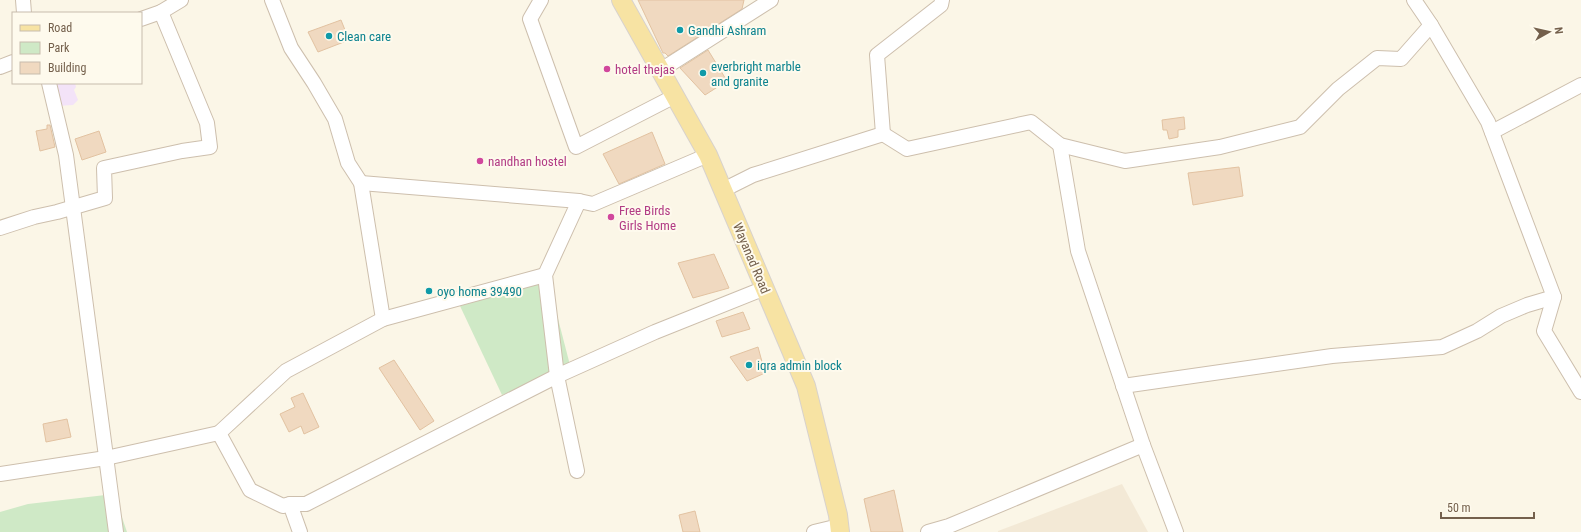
<svg xmlns="http://www.w3.org/2000/svg" width="1581" height="532" font-family="'Roboto Condensed',sans-serif">
<rect width="100%" height="100%" fill="#fbf6e7"/>
<path fill="#f3e9d6" d="M1122 484 1148 532H998V531Z"/>
<path fill="#f3e3f8" d="M49 83H75L76 87 74 90 78 100 73 105 57 106Z"/>
<g fill="#cfe9c6">
<path d="M548 280 571 369 502 395 460 306Z"/>
<path d="M114 494 127 532H0V512L28 504Z"/>
</g>
<g fill="#f0d9c0" stroke="#e2c2a1">
<path d="M638 0H744L742 9 668 56 665 53H663Z"/>
<path d="M341 20 349 40 318 52 308 32Z"/>
<path d="M708 50 727 81 705 95 680 68Z"/>
<path d="M1184 117 1185 129 1178 130V137L1169 139 1167 130H1163L1162 120Z"/>
<path d="M47 125H50L55 147 40 151 36 131 47 129Z"/>
<path d="M99 131 106 152 82 160 75 139Z"/>
<path d="M652 132 665 164 619 184 603 154Z"/>
<path d="M1239 167 1243 196 1193 205 1188 173Z"/>
<path d="M714 254 729 288 693 298 678 263Z"/>
<path d="M743 312 750 329 722 337 716 321Z"/>
<path d="M758 347 765 373 747 381 730 357Z"/>
<path d="M394 360 434 421 420 430 379 368Z"/>
<path d="M303 393 319 427 304 434 301 426 289 432 280 414 295 407 291 398Z"/>
<path d="M67 419 71 437 46 442 43 424Z"/>
<path d="M894 490 903 532H871L864 499Z"/>
<path d="M695 511 700 532H683L679 515Z"/>
</g>
<g fill="none" stroke-linecap="round" stroke-linejoin="round">
<g stroke="#cdbfad" stroke-width="16">
<g id="minor">
<path d="M23 0 24 13"/>
<path d="M272 0 291 48 314 83 335 119 348 163 361 183 383 319"/>
<path d="M541 0 530 19 576 147 675 96"/>
<path d="M1414 0 1431 25 1488 122 1554 297 1544 331 1581 392"/>
<path d="M141 19 161 12"/>
<path d="M0 67 13 62"/>
<path d="M661 70 771 0"/>
<path d="M49 83 66 155 116 532"/>
<path d="M1492 132 1581 85"/>
<path d="M883 134 907 149 1031 122 1060 145 1125 161 1220 147 1300 127 1338 89 1377 58 1401 59 1431 25"/>
<path d="M1060 145 1078 251 1143 445 1176 532"/>
<path d="M361 183 579 201 545 275 557 376 577 471"/>
<path d="M723 190 753 175 883 134 877 55 941 5 942 0"/>
<path d="M579 201 593 204 708 155"/>
<path d="M0 228 34 217 57 212 105 198 104 168 182 151 210 147 207 123 161 12 181 0"/>
<path d="M1123 386 1332 356 1442 347 1477 331 1501 316 1527 305 1554 297"/>
<path d="M219 433 286 371 383 319 545 275"/>
<path d="M0 474 106 458 219 433 250 490 283 506 290 504H306L557 376 655 332 765 288"/>
<path d="M290 504 300 532"/>
<path d="M814 532 839 526"/>
<path d="M928 532 949 526 1143 445"/>
</g>
</g>
<g stroke="#d8d2cd" stroke-width="20">
<path id="major" d="M621 0 708 155 790 348 806 386 838 515 840 532"/>
</g>
<use href="#minor" stroke="#fff" stroke-width="14"/>
<use href="#major" stroke="#f7e3a3" stroke-width="18"/>
</g>
<g fill="#0f9aa8" stroke="#fefaed" stroke-width="1.5">
<circle cx="680" cy="30" r="4"/>
<circle cx="329" cy="36" r="4"/>
<circle cx="703" cy="73" r="4"/>
<circle cx="429" cy="291" r="4"/>
<circle cx="749" cy="365" r="4"/>
</g>
<g fill="#d1479c" stroke="#fefaed" stroke-width="1.5">
<circle cx="607" cy="69" r="4"/>
<circle cx="480" cy="161" r="4"/>
<circle cx="611" cy="217" r="4"/>
</g>
<g text-anchor="middle" stroke-width="4" stroke-linejoin="round" paint-order="stroke">
<g font-size="13" fill="#0d838f" stroke="#fefaed" text-anchor="start">
<text x="688" y="35">Gandhi Ashram</text>
<text x="337" y="41">Clean care</text>
<text x="711" y="71">everbright marble<tspan x="711" dy="15">and granite</tspan></text>
<text x="437" y="296">oyo home 39490</text>
<text x="757" y="370">iqra admin block</text>
</g>
<g font-size="13" fill="#b23c85" stroke="#fefaed" text-anchor="start">
<text x="615" y="74">hotel thejas</text>
<text x="488" y="166">nandhan hostel</text>
<text x="619" y="215">Free Birds<tspan x="619" dy="15">Girls Home</tspan></text>
</g>
<g font-size="13" fill="#74604c" stroke="#fefaed">
<text transform="translate(752 258) rotate(67)" y="5">Wayanad Road</text>
</g>
</g>
<rect x="12" y="12" width="130" height="72" fill="#fefaed" stroke="#c7bcad"/>
<rect x="20" y="25" width="20" height="6" fill="#f7e3a3" stroke="#c7bcad"/>
<text x="48" y="32" font-size="12" fill="#74604c">Road</text>
<rect x="20" y="42" width="20" height="12" fill="#cfe9c6" stroke="#c7bcad"/>
<text x="48" y="52" font-size="12" fill="#74604c">Park</text>
<rect x="20" y="62" width="20" height="12" fill="#f0d9c0" stroke="#c7bcad"/>
<text x="48" y="72" font-size="12" fill="#74604c">Building</text>
<g transform="translate(1549 32) rotate(82)" stroke="#fefaed" stroke-width="3" paint-order="stroke">
<path d="M0-3L7 15L0 10L-7 15Z" fill="#74604c"/>
<text y="-6" font-size="11" font-weight="bold" text-anchor="middle" fill="#74604c">N</text>
</g>
<path d="M1441 512v6h93v-6" fill="none" stroke="#74604c" stroke-width="2"/>
<text x="1447" y="512" font-size="12" fill="#74604c" stroke="#fefaed" stroke-width="3" paint-order="stroke">50 m</text>
</svg>
